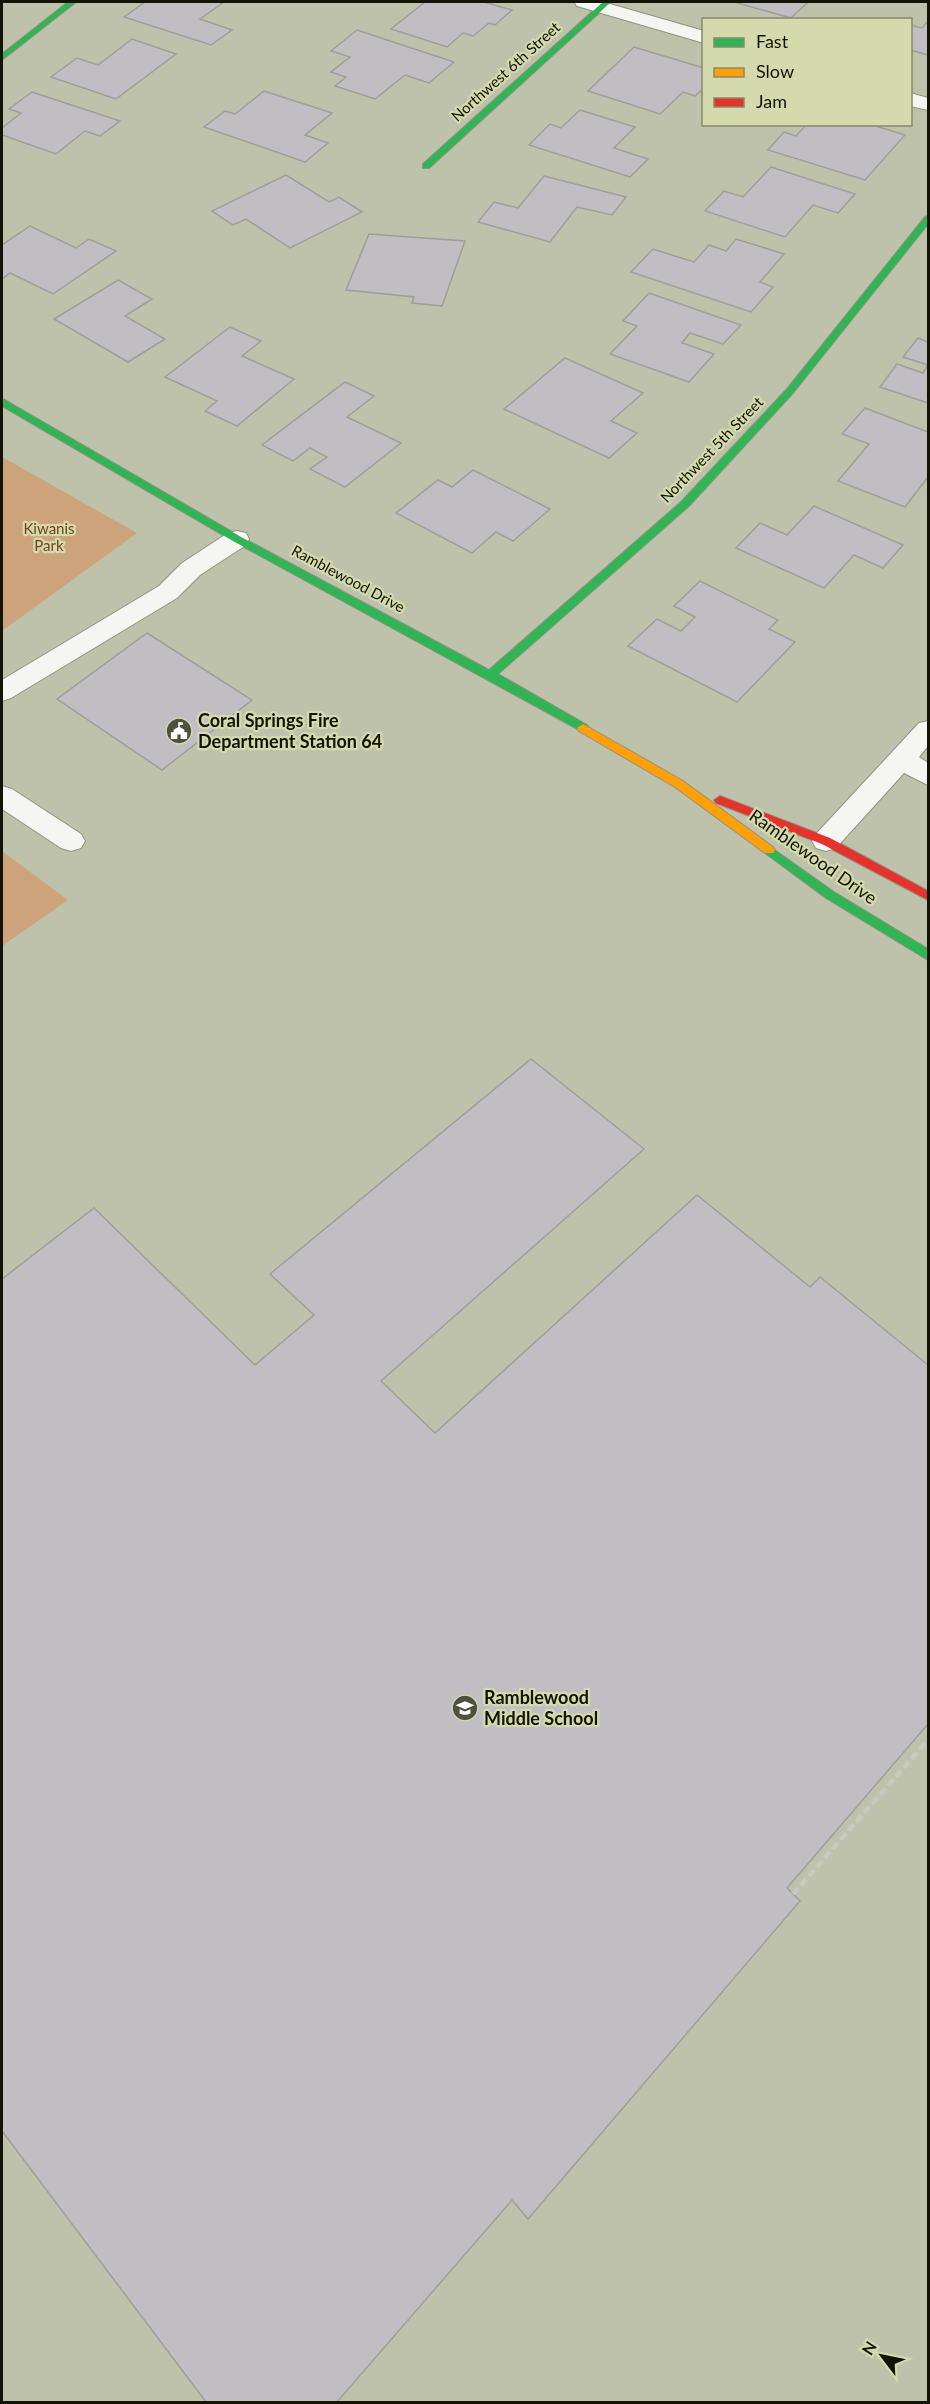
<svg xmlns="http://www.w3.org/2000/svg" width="930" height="2404" font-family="Lato,sans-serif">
<rect width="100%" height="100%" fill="#bfc2aa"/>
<g fill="#cda37b">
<path d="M2 457 137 533 2 631Z"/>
<path d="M2 851 68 900 2 946Z"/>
</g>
<g fill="#c0bdc3" stroke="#9e9e9b" stroke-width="1.5">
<path d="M145 2H224L200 19 232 30 211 45 124 17Z"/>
<path d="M425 2H484L512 10 495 25 489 23 473 36 463 33 447 47 391 29Z"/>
<path d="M734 2H808L791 18Z"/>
<path d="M928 21V55L910 50V25L922 28Z"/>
<path d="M357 30 454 62 429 83 405 75 375 99 335 86 346 77 331 72 350 57 331 51Z"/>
<path d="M132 39 176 54 116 99 51 77 77 58 98 65Z"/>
<path d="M634 47 704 68V88L695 96 683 92 660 114 588 91Z"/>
<path d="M264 91 332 113 305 135 328 143 305 162 204 127 225 111 235 114Z"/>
<path d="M32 92 120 121 100 136 85 131 56 154 2 135V128L21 113 9 109Z"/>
<path d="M580 110 635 127 614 148 648 159 630 177 529 145 550 124 561 128Z"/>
<path d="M807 124H869L905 135 865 180 768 150 784 132 796 136Z"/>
<path d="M771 167 855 194 838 213 813 205 785 237 705 211 724 191 743 197Z"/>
<path d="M286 175 329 202 339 197 362 212 290 248 246 219 233 225 212 211Z"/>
<path d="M544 176 626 197 612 215 577 207 550 242 478 222 494 202 518 208Z"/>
<path d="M30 226 76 248 89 239 116 251 53 294 10 273 2 279V245Z"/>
<path d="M369 234 465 241 442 306 412 303 414 297 346 290Z"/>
<path d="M736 239 784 254 760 282 773 287 751 312 631 272 653 249 694 262 709 245 726 251Z"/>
<path d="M118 280 152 299 125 316 165 339 128 362 54 319Z"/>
<path d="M649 293 741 325 723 344 690 333 682 343 714 354 689 382 610 354 637 326 623 321Z"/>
<path d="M230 327 261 341 242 356 294 379 237 426 205 411 217 401 165 377Z"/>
<path d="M918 338 928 342V403L880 387 897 364 923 373 928 365 903 357Z"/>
<path d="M565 358 643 393 611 421 637 433 609 458 504 409Z"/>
<path d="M345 382 374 396 347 417 401 443 345 487 310 469 327 457 310 448 293 461 262 445Z"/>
<path d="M865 408 928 432V477L905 507 838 481 869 444 842 434Z"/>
<path d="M473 470 550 509 513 541 496 532 472 553 396 513 438 480 452 487Z"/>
<path d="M814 506 903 545 883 568 854 555 824 588 736 548 760 523 787 535Z"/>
<path d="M700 581 778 620 769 629 795 642 737 702 628 646 657 619 681 631 695 617 674 606Z"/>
<path d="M147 633 252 700 162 770 57 699Z"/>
<path d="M531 1059 644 1149 381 1381 435 1433 697 1195 810 1287 820 1277 928 1365V1724L787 1888 800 1901 528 2219 512 2200 337 2402H206L2 2131V1279L94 1208 255 1365 314 1315 270 1274Z"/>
</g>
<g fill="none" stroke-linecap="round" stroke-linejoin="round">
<g stroke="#919380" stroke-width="2">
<g id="lane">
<path d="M237 531 246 533 249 539 246 545 200 575 177 598 11 698 2 701V680L159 586 182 563 228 533Z"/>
<path d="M928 721V746L919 757 928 763V785L904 773 836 848 826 851 816 848 812 841 816 834 919 723Z"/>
<path d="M2 786 12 789 81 834 85 841 81 848 71 851 61 848 2 809Z"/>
</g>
</g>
<g stroke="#919380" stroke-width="2">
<g id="street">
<path d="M574 2H603L704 31V43L577 6Z"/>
<path d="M910 93 928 98V110L910 106Z"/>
</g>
</g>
<g stroke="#919380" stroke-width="2">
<g id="fast">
<path d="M68 2H76L2 60V54Z"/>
<path d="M603 2H611L429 168H423V164Z"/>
<path d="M928 216V224L793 393 689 506 498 674 587 725 589 728 583 732 233 541 2 406V399L5 400 241 537 489 670 681 502 787 389 925 217Z"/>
<path d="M769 846 834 892 928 949V960L826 898 765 853 763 850Z"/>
</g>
</g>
<g stroke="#919380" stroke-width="2">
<path id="slow" d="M583 724 683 781 773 847 775 850 773 853H765L675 787 579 731 577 728Z"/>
</g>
<g stroke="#919380" stroke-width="2">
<path id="jam" d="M720 796 830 838 928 891V900L822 844 716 803 714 800Z"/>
</g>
<path stroke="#c8c9c1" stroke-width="4.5" stroke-dasharray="8 4" stroke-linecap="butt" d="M793 1894 928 1740"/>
<use href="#lane" fill="#f5f6f2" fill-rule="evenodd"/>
<use href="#street" fill="#f5f6f2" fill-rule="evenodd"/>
<use href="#fast" fill="#30b455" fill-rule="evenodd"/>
<use href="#slow" fill="#ff9f0a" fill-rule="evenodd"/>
<use href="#jam" fill="#e5322d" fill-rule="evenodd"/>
</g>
<defs>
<g id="civic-disc" transform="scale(1.35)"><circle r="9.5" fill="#4f513f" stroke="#d4daad"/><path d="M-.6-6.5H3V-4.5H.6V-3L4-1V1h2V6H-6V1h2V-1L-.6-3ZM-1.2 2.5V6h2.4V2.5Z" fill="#fff"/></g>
<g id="school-disc" transform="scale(1.35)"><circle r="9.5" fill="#4f513f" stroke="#d4daad"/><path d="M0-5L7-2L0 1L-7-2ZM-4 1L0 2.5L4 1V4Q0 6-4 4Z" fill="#fff"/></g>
</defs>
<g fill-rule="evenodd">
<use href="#civic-disc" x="179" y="731"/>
<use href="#school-disc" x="465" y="1708"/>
</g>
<g text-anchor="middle" stroke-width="4.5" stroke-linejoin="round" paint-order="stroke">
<g font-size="15" fill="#131405" stroke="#d4daad">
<text transform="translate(506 72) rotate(-42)" y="5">Northwest 6th Street</text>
<text transform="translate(712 450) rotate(-46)" y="5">Northwest 5th Street</text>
<text transform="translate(348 579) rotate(28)" y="5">Ramblewood Drive</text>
</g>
<g font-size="15" fill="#774118" stroke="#d4daad">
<text x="49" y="534">Kiwanis<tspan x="49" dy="17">Park</tspan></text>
</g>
<g font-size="18" font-weight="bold" fill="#131405" stroke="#d4daad" text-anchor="start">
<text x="198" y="727">Coral Springs Fire<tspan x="198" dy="21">Department Station 64</tspan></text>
<text x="484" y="1704">Ramblewood<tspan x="484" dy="21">Middle School</tspan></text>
</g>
<g font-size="18" fill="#131405" stroke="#d4daad">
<text transform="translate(813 857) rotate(35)" y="6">Ramblewood Drive</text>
</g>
</g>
<rect width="930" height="2404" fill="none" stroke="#131405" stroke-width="6"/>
<rect x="702" y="18" width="210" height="108" fill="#d4daad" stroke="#878b6a" stroke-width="1.5"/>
<rect x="714" y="38" width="30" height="9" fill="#30b455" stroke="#878b6a" stroke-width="1.5"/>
<text x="756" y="48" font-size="18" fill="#131405">Fast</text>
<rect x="714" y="68" width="30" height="9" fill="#ff9f0a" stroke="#878b6a" stroke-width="1.5"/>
<text x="756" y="78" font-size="18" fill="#131405">Slow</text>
<rect x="714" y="98" width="30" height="9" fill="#e5322d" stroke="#878b6a" stroke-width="1.5"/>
<text x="756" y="108" font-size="18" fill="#131405">Jam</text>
<g transform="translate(882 2356) rotate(302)" stroke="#d4daad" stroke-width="4.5" paint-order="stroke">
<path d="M0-4.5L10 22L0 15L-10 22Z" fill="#131405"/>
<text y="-9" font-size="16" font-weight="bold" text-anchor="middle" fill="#131405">N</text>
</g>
</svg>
